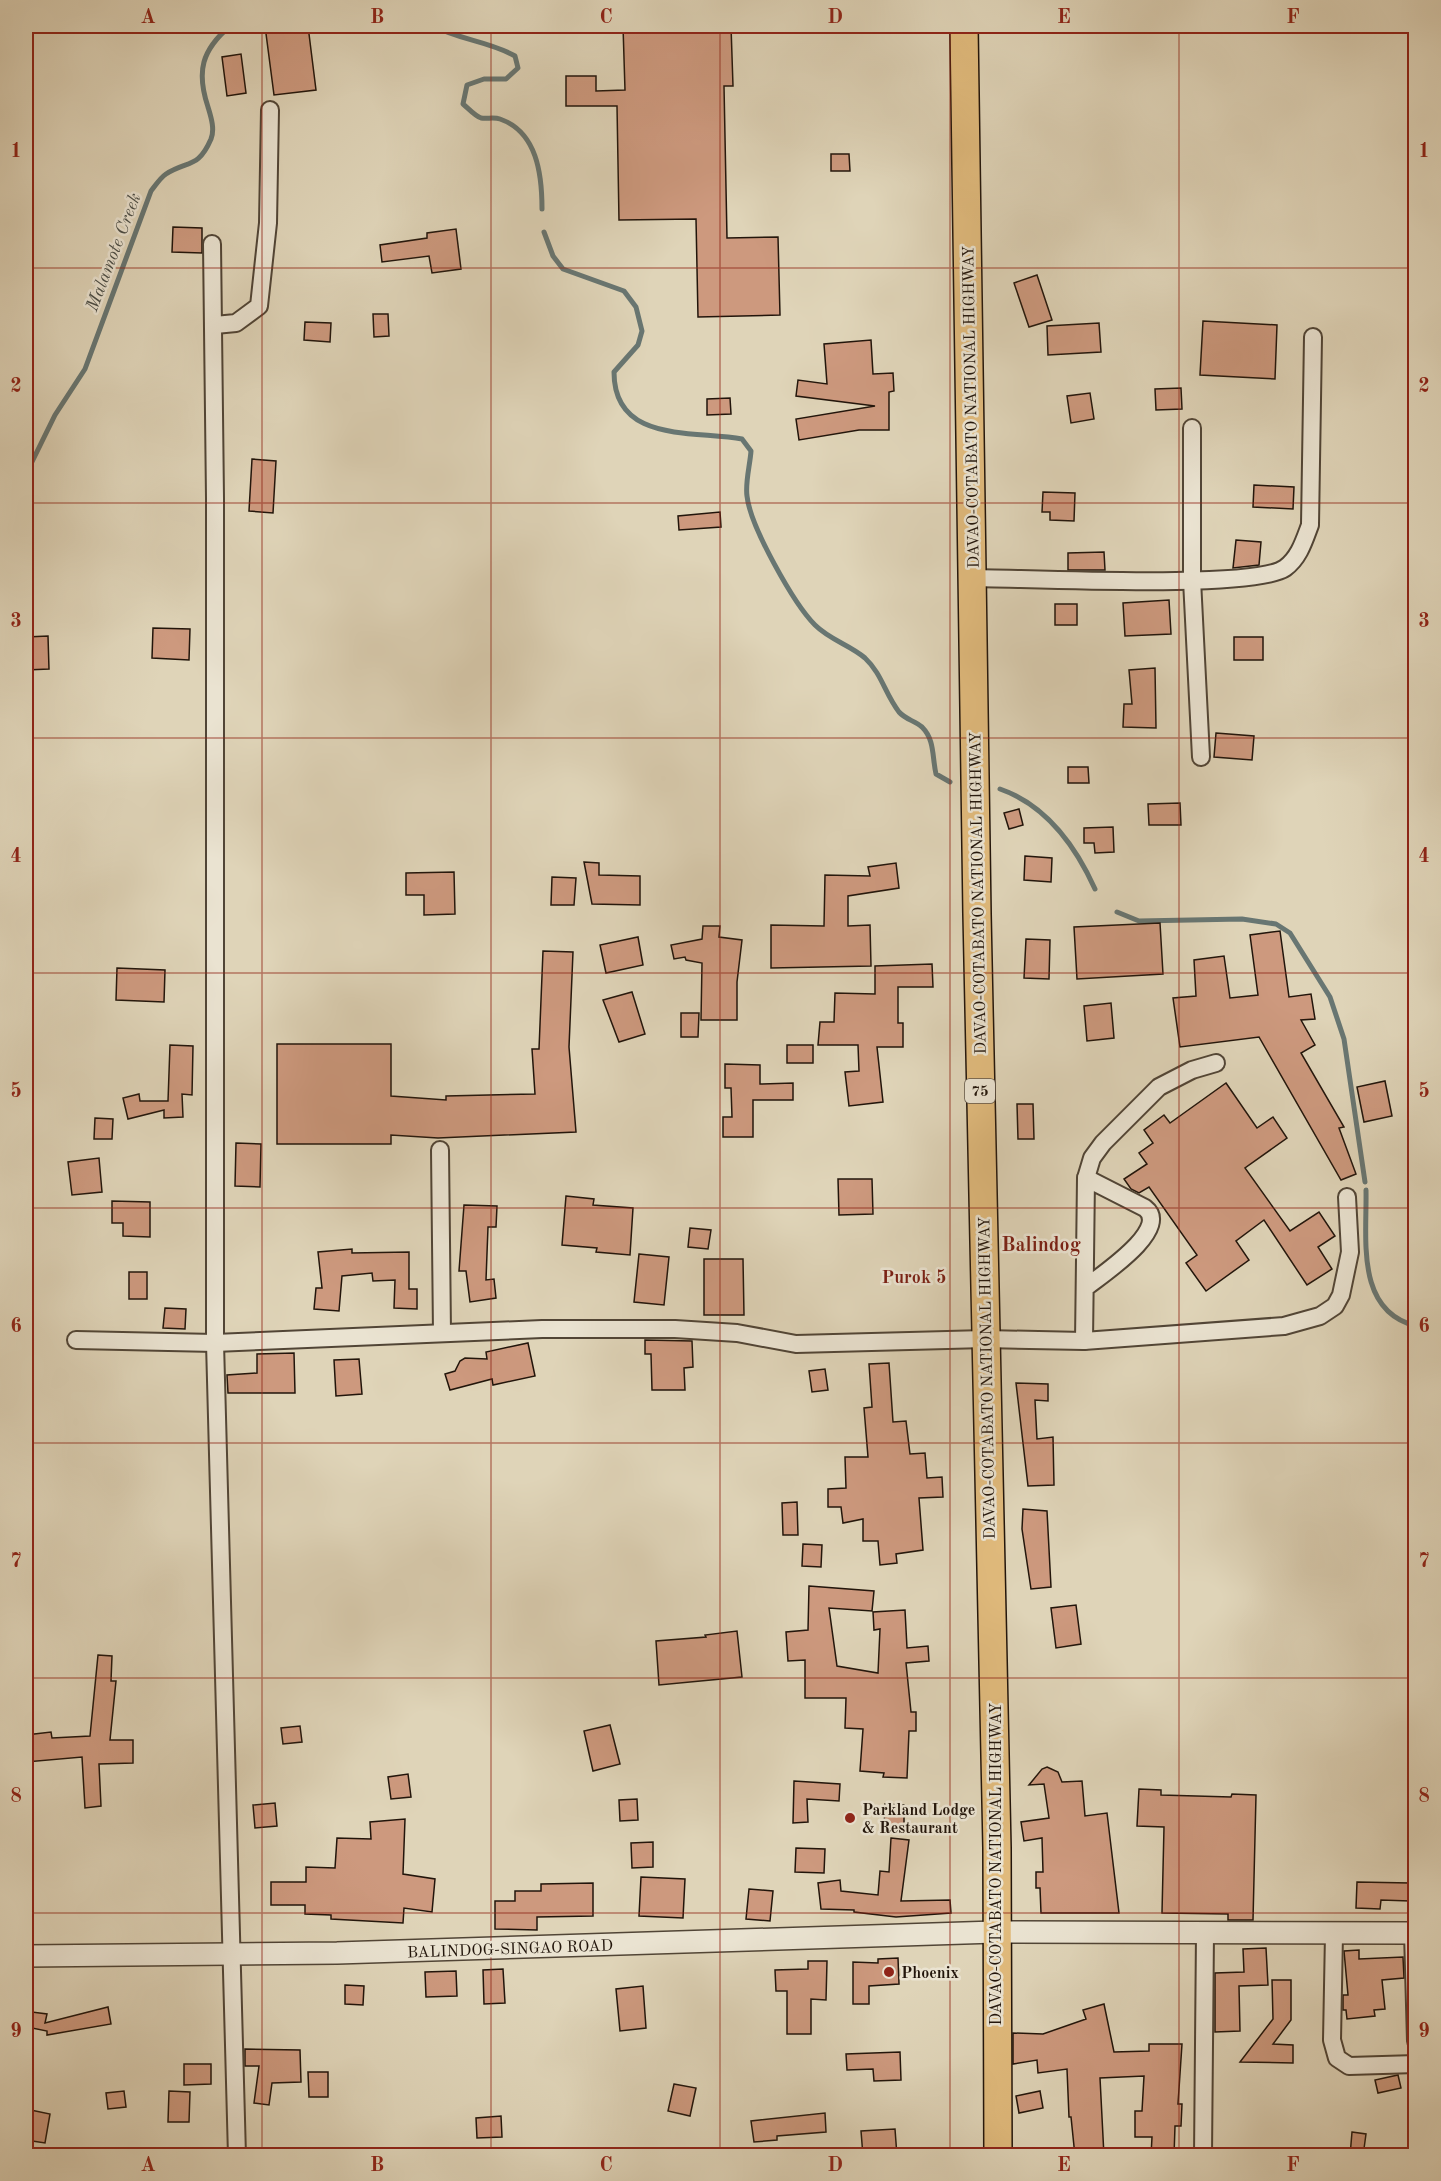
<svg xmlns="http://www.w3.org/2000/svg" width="1441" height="2181" font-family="'Old Standard TT',serif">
<rect width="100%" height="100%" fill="#dfd4b8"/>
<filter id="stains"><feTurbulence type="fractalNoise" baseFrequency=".00333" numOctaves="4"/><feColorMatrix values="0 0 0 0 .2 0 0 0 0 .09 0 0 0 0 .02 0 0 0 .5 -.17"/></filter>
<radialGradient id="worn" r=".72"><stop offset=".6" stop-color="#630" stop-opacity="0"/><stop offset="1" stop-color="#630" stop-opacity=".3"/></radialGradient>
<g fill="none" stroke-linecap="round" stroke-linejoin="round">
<g stroke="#687672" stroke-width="5">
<path d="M434 26C459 40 489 41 515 56L518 68 506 79H484L467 85 463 104C468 108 475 116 481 118 487 119 494 117 500 119 537 132 542 174 542 209"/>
<path d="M544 232 553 256 563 269 624 291 636 307 642 331 638 345 614 372C614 444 694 430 742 439L751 451C750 465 745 483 747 496 750 526 794 604 815 625 830 640 850 645 865 658 882 674 885 694 899 712 905 719 915 721 922 727 935 740 932 757 936 774L950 782"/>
<path d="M26 474 55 415 85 369 151 191C155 186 160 178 166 174 188 160 198 169 211 139 215 129 211 117 208 107 196 71 202 50 230 26"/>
<path d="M1000 789C1046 805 1076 847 1095 889"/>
<path d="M1117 912 1139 921 1242 919 1276 924 1290 933 1330 997 1344 1039 1365 1182"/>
<path d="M1366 1190C1367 1239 1355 1311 1416 1326"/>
</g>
</g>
<g fill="#cd997e" stroke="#22150b" stroke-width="1.5">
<path d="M265 26H308L316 90 274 95Z"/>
<path d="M623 26H731L733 86H724L727 238 778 237 780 315 698 317 696 219 619 220 617 106H566V76H596V91L625 90Z"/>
<path d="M241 54 246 93 227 96 222 57Z"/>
<path d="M831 154H849L850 171H831Z"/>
<path d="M173 227 202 228V253L172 252Z"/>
<path d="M456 229 461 269 432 273 429 256 382 262 380 245 427 238V233Z"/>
<path d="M1037 275 1052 320 1029 327 1014 283Z"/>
<path d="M373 314H388L389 336 374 337Z"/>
<path d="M1203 321 1277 325 1275 379 1200 375Z"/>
<path d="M305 322 331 323 330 342 304 340Z"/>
<path d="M1099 323 1101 352 1048 355 1047 326Z"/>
<path d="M871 340 873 374 893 373 894 391 889 392V430H859L799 440 796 419 875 406 796 396 798 380 827 384 824 344Z"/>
<path d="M1181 388 1182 409 1156 410 1155 389Z"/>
<path d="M1090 393 1094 419 1071 423 1067 396Z"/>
<path d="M730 398 731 414 707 415V399Z"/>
<path d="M252 459 276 461 273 513 249 511Z"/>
<path d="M1254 485 1294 487 1293 509 1253 507Z"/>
<path d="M1043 492 1075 493 1074 521 1050 520V512H1042Z"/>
<path d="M720 512 721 527 679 530 678 516Z"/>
<path d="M1236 540 1261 542 1259 565 1233 568Z"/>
<path d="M1104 552 1105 570H1068V553Z"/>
<path d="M1169 600 1171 634 1125 636 1123 603Z"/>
<rect x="1055" y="604" width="22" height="21"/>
<path d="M153 628 190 629 189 660 152 658Z"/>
<path d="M48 636 49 669 26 670V637Z"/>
<rect x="1234" y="637" width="29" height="23"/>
<path d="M1155 668 1156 728 1123 727 1124 704H1132L1129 670Z"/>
<path d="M1216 733 1254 736 1252 760 1214 757Z"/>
<path d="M1068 767H1088L1089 783H1068Z"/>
<path d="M1180 803 1181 825H1149L1148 804Z"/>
<path d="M1019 809 1023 825 1009 829 1004 813Z"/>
<path d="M1113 827 1114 852 1095 853 1094 843H1084V828Z"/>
<path d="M1025 856 1052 858 1051 882 1024 880Z"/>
<path d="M584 862 599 863V875L640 876V905L592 904Z"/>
<path d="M896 863 899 888 848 896V926L870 925 871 966 771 968V925L824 926 825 875 870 876 868 867Z"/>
<path d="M454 872 455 914 424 915V895H406V873Z"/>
<path d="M552 877 576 878 574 905H551Z"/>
<path d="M1160 923 1163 974 1077 979 1074 927Z"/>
<path d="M703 926H720L719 937 742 940 737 982V1020H701L702 963 686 960 685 957 674 959 671 945 702 939Z"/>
<path d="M1280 931 1289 997 1311 994 1315 1019 1301 1020 1315 1045 1301 1053 1344 1127 1339 1128 1356 1174 1341 1180 1259 1037 1180 1047 1173 998 1196 996 1194 960 1224 956 1230 998 1258 995 1250 935Z"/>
<path d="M638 937 643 965 606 973 600 945Z"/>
<path d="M1026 939 1050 940 1049 979 1024 978Z"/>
<path d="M543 951 573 952 569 1047 576 1132 438 1138 391 1135V1144H277V1044H391V1096L446 1100V1096L535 1094 532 1049H539Z"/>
<path d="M932 964 933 987H898V1023H903V1047H877L883 1102 849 1106 845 1072 859 1071 858 1045H818L820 1022H834L835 993 875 994V966Z"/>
<path d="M117 968 165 970 164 1002 116 1000Z"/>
<path d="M632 992 645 1034 619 1042 603 1000Z"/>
<path d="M1111 1003 1114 1038 1087 1041 1084 1006Z"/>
<path d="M681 1013H699L698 1037H681Z"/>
<path d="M170 1045 193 1046 192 1095 182 1094 183 1117 164 1118V1110L128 1119 123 1098 139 1094 140 1101H168Z"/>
<rect x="787" y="1045" width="26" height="18"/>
<path d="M725 1064 760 1065V1084L793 1083V1100H753V1137H723V1117H732L731 1088H725Z"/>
<path d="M1385 1081 1392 1116 1364 1122 1357 1087Z"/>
<path d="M1226 1083 1257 1128 1273 1117 1287 1138 1245 1168 1290 1231 1319 1212 1335 1236 1318 1247 1332 1269 1307 1285 1264 1220 1236 1241 1249 1260 1206 1291 1186 1263 1197 1255 1149 1187 1139 1193 1131 1189 1124 1179 1147 1164 1139 1153 1153 1143 1144 1130 1164 1115 1170 1123Z"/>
<path d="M1017 1104H1033L1034 1139H1018Z"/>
<path d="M95 1118 113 1119 112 1139H94Z"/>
<path d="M236 1143 261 1144 260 1187 235 1186Z"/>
<path d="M99 1158 102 1192 72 1195 68 1162Z"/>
<path d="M838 1179H872L873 1214 839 1215Z"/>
<path d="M566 1196 594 1199 593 1205 633 1208 630 1255 596 1252 597 1248 562 1245Z"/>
<path d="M112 1201 150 1202V1237L123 1236V1223H112Z"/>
<path d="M464 1205 497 1206 496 1227H488L486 1280 494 1279 496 1298 470 1302 466 1271H459Z"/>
<path d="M690 1228 711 1230 708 1249 688 1247Z"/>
<path d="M352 1249V1253L409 1252V1289H417V1309L394 1308 395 1280 373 1281 372 1273 342 1276 339 1311 314 1309 316 1288H322L318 1252Z"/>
<path d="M639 1254 669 1257 664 1305 634 1302Z"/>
<path d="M704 1259H743L744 1315H704Z"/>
<rect x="129" y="1272" width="18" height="27"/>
<path d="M165 1308 186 1309 185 1329 163 1328Z"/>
<path d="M645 1340 692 1341 693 1367 684 1368 685 1390H652L651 1354H645Z"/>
<path d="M528 1343 535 1376 493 1385 492 1379 450 1390 445 1374 455 1371 460 1361 465 1358 487 1359 486 1352Z"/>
<path d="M294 1353 295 1393H228L227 1375 257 1373V1354Z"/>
<path d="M359 1359 362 1394 336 1396 334 1360Z"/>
<path d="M889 1363 893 1422 906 1421 910 1454 925 1453 927 1478 942 1477 943 1497 919 1498 923 1550 896 1554 897 1563 880 1565 878 1541H863V1519L843 1523 841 1507H828V1489L846 1488 845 1457H868L864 1408 872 1407 869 1364Z"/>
<path d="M825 1369 828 1390 812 1392 809 1371Z"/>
<path d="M1016 1383 1048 1384V1401L1035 1400 1037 1439 1053 1437 1054 1485 1028 1486Z"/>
<path d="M797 1502 798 1535H783L782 1503Z"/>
<path d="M1023 1509 1047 1511 1051 1587 1031 1589 1022 1529Z"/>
<path d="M803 1544 822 1545 821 1567 802 1566Z"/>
<path d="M809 1586 874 1591 872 1611 829 1608 837 1666 878 1673 880 1629 874 1630 873 1612 905 1610 907 1648 928 1646 929 1661 906 1663 911 1712H916V1731H909L907 1778 883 1777 884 1773 860 1771 863 1729 845 1728 846 1698H805V1660L788 1661 786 1632 808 1630Z"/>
<path d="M1076 1605 1081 1644 1056 1648 1051 1608Z"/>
<path d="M737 1631 742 1677 659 1685 656 1641 706 1637 705 1635Z"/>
<path d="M98 1655 112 1656 111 1681H116L110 1740H133V1763L99 1764 101 1806 85 1808 82 1757 26 1762V1735L51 1732 52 1738 90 1736Z"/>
<path d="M610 1725 620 1764 593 1771 584 1731Z"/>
<path d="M300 1726 302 1742 283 1744 281 1728Z"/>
<path d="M1047 1767 1058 1772 1062 1782 1082 1781 1085 1816 1107 1813 1119 1913H1041L1040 1888H1036V1872H1043L1042 1838 1024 1841 1021 1822 1049 1818 1044 1784 1029 1785 1042 1769Z"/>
<path d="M408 1774 411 1797 391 1799 388 1777Z"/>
<path d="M794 1781 840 1784 839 1801 807 1799 808 1822 793 1823Z"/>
<path d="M1139 1789 1161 1790V1795L1231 1797 1232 1794 1256 1795 1253 1920H1228V1914L1162 1913 1164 1827 1137 1826Z"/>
<path d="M637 1799 638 1820 620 1821 619 1800Z"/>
<path d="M275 1803 277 1826 255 1828 253 1805Z"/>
<path d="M885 1804 904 1805V1828H884Z"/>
<path d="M405 1819 403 1874 435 1879 432 1912 404 1908 403 1923 331 1919V1915L305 1914V1905H271V1882H306V1867L335 1868 337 1838 371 1839 370 1822Z"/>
<path d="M891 1838 909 1840 901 1901 950 1900 951 1913 896 1917 854 1912V1910L821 1909 818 1883 840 1880 841 1891 878 1895 880 1871 889 1872Z"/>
<path d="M653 1842V1867L632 1868 631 1843Z"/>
<path d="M796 1848 825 1849 824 1873 795 1872Z"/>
<path d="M641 1877 685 1879 683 1918 639 1916Z"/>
<path d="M1357 1882 1410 1883V1901L1381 1900 1380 1909 1356 1908Z"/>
<path d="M593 1883V1916L537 1917V1930L495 1929V1901H515V1891H541V1884Z"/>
<path d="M749 1889 773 1891 770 1921 746 1919Z"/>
<path d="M1266 1948 1268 1985 1239 1986 1240 2031 1215 2032V1973L1244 1972 1243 1949Z"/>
<path d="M1359 1950V1959L1403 1957 1404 1978 1382 1980 1385 2009 1374 2010 1375 2016 1347 2019 1346 2010H1343V1995H1348L1344 1951Z"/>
<path d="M898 1958 899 1984 869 1986V2004H853V1962L878 1963V1959Z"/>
<path d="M808 1961H827L826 2000 811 1999V2034H787V1991H776L775 1970 808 1969Z"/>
<path d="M503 1969 505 2003 484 2004 483 1970Z"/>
<path d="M456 1971 457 1996 426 1997 425 1972Z"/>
<path d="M1272 1980H1291V2020L1273 2044 1293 2045V2063L1240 2062 1273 2019Z"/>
<path d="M345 1985 364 1986 363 2005 345 2004Z"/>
<path d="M643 1986 646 2028 620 2031 616 1989Z"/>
<path d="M1104 2004 1114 2052 1149 2051V2044H1182L1178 2104H1182L1181 2126H1175L1174 2156H1151L1152 2137H1135V2111H1142L1144 2076 1100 2078 1104 2156H1075L1071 2117H1069L1067 2069 1038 2073 1037 2060 1013 2064V2033L1043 2034 1086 2019 1083 2010Z"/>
<path d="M108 2007 111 2024 47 2035V2031L27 2027 32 2012 47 2014 45 2023Z"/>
<path d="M245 2049 300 2050 301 2082 272 2083 269 2105 254 2103 259 2066H245Z"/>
<path d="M900 2052 901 2080 874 2081 873 2069 847 2070 846 2054Z"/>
<path d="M184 2064H211V2084L184 2085Z"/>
<path d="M308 2072H328V2097H309Z"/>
<path d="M1398 2075 1401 2088 1378 2093 1375 2080Z"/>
<path d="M674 2084 696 2088 690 2116 668 2111Z"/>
<path d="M124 2091 126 2107 108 2109 106 2093Z"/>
<path d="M169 2091 190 2092 189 2122H168Z"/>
<path d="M1040 2091 1043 2108 1019 2113 1016 2096Z"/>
<path d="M26 2109 50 2114 45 2143 26 2140Z"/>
<path d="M825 2113 826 2132 777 2136V2140L754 2142 751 2121Z"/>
<path d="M501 2116 502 2137 477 2138 476 2118Z"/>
<path d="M895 2129 897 2156H863L861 2131Z"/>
<path d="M1352 2132 1366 2134 1363 2156H1350Z"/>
</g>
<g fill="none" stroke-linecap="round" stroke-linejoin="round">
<g stroke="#514536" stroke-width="20">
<g id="minor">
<path d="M212 244 215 498V1343L237 2156"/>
<path d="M215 325 236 323 259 306 268 223 270 110"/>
<path d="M1192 428V580L1201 757"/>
<path d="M972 578C1023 578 1254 590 1285 568 1299 558 1304 541 1310 525L1313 337"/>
<path d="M440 1150 442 1332"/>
<path d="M1086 1178 1092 1158 1103 1143 1159 1087 1192 1070 1216 1063"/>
<path d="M76 1340 215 1343 542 1329H675L737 1333 796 1344 985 1339 1084 1341 1284 1326 1320 1316 1335 1306 1341 1295 1350 1252 1347 1197"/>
<path d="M1084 1341 1086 1178 1145 1208C1172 1229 1100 1276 1085 1288"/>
<path d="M1413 1933 1416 2041"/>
<path d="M1334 1934 1332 2040 1337 2058 1349 2066 1416 2064"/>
<path d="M1203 2156 1205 1933"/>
</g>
</g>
<g stroke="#514536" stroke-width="24">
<path id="tertiary" d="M26 1956 337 1953 995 1932 1416 1933"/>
</g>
<g stroke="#22150b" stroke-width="30">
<path id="trunk" d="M964 26 977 914 997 1848 998 2156"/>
</g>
<use href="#minor" stroke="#eae3d1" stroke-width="16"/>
<use href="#tertiary" stroke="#eae3d1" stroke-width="21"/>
<use href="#trunk" stroke="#e0ba7c" stroke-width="27"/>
</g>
<path fill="none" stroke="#8f2418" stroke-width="1.5" stroke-opacity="0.55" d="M262 26V2156M491 26V2156M720 26V2156M950 26V2156M1179 26V2156M26 268H1416M26 503H1416M26 738H1416M26 973H1416M26 1208H1416M26 1443H1416M26 1678H1416M26 1913H1416"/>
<g fill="#8f2418" stroke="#eae3d1" stroke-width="2">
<circle cx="850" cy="1818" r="6"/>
<circle cx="889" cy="1972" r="6"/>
</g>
<g text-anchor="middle" stroke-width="5" stroke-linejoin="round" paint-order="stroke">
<rect fill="#eae3d1" stroke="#5e5346" stroke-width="1.5" x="965" y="1079" width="30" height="24" rx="4.5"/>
<g font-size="15" font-weight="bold" fill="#22150b">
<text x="980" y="1096">75</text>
</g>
<g font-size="16" fill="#22150b" stroke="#eae3d1">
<text transform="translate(970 407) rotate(-91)" y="6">DAVAO-COTABATO NATIONAL HIGHWAY</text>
<text transform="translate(977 893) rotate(-91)" y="6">DAVAO-COTABATO NATIONAL HIGHWAY</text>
<text transform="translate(986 1378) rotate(-91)" y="6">DAVAO-COTABATO NATIONAL HIGHWAY</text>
<text transform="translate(995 1864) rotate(-90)" y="6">DAVAO-COTABATO NATIONAL HIGHWAY</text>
<text transform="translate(510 1948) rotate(-2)" y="6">BALINDOG-SINGAO ROAD</text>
</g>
<g font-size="16" font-weight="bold" fill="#22150b" stroke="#eae3d1" text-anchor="start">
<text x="862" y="1815">Parkland Lodge<tspan x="862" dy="18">&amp; Restaurant</tspan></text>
<text x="901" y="1978">Phoenix</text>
</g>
<g font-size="18" font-style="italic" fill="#4b4e47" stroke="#eae3d1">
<text transform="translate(113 252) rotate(-69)" y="6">Malamote Creek</text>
</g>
<g font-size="18" font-weight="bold" fill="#7a1f14" stroke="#eae3d1">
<text x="914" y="1283">Purok 5</text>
</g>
<g font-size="20" font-weight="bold" fill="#7a1f14" stroke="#eae3d1">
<text x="1041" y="1251">Balindog</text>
</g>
</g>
<rect width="1441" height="2181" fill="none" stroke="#dfd4b8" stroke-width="66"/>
<rect x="33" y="33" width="1375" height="2115" fill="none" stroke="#8f2418" stroke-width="2"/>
<g font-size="20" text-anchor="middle" font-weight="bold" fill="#8f2418">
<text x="148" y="23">A</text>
<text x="377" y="23">B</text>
<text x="606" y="23">C</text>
<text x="835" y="23">D</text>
<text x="1064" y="23">E</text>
<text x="1293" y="23">F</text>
<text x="16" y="157">1</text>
<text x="1424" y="157">1</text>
<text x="16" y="392">2</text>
<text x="1424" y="392">2</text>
<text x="16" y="627">3</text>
<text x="1424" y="627">3</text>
<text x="16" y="862">4</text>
<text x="1424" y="862">4</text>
<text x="16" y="1097">5</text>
<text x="1424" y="1097">5</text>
<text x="16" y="1332">6</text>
<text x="1424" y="1332">6</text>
<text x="16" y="1567">7</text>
<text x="1424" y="1567">7</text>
<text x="16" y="1802">8</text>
<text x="1424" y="1802">8</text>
<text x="16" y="2037">9</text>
<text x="1424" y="2037">9</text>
<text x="148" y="2171">A</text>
<text x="377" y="2171">B</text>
<text x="606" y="2171">C</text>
<text x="835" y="2171">D</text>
<text x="1064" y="2171">E</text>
<text x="1293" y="2171">F</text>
</g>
<rect width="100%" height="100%" filter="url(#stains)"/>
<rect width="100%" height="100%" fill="url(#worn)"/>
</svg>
